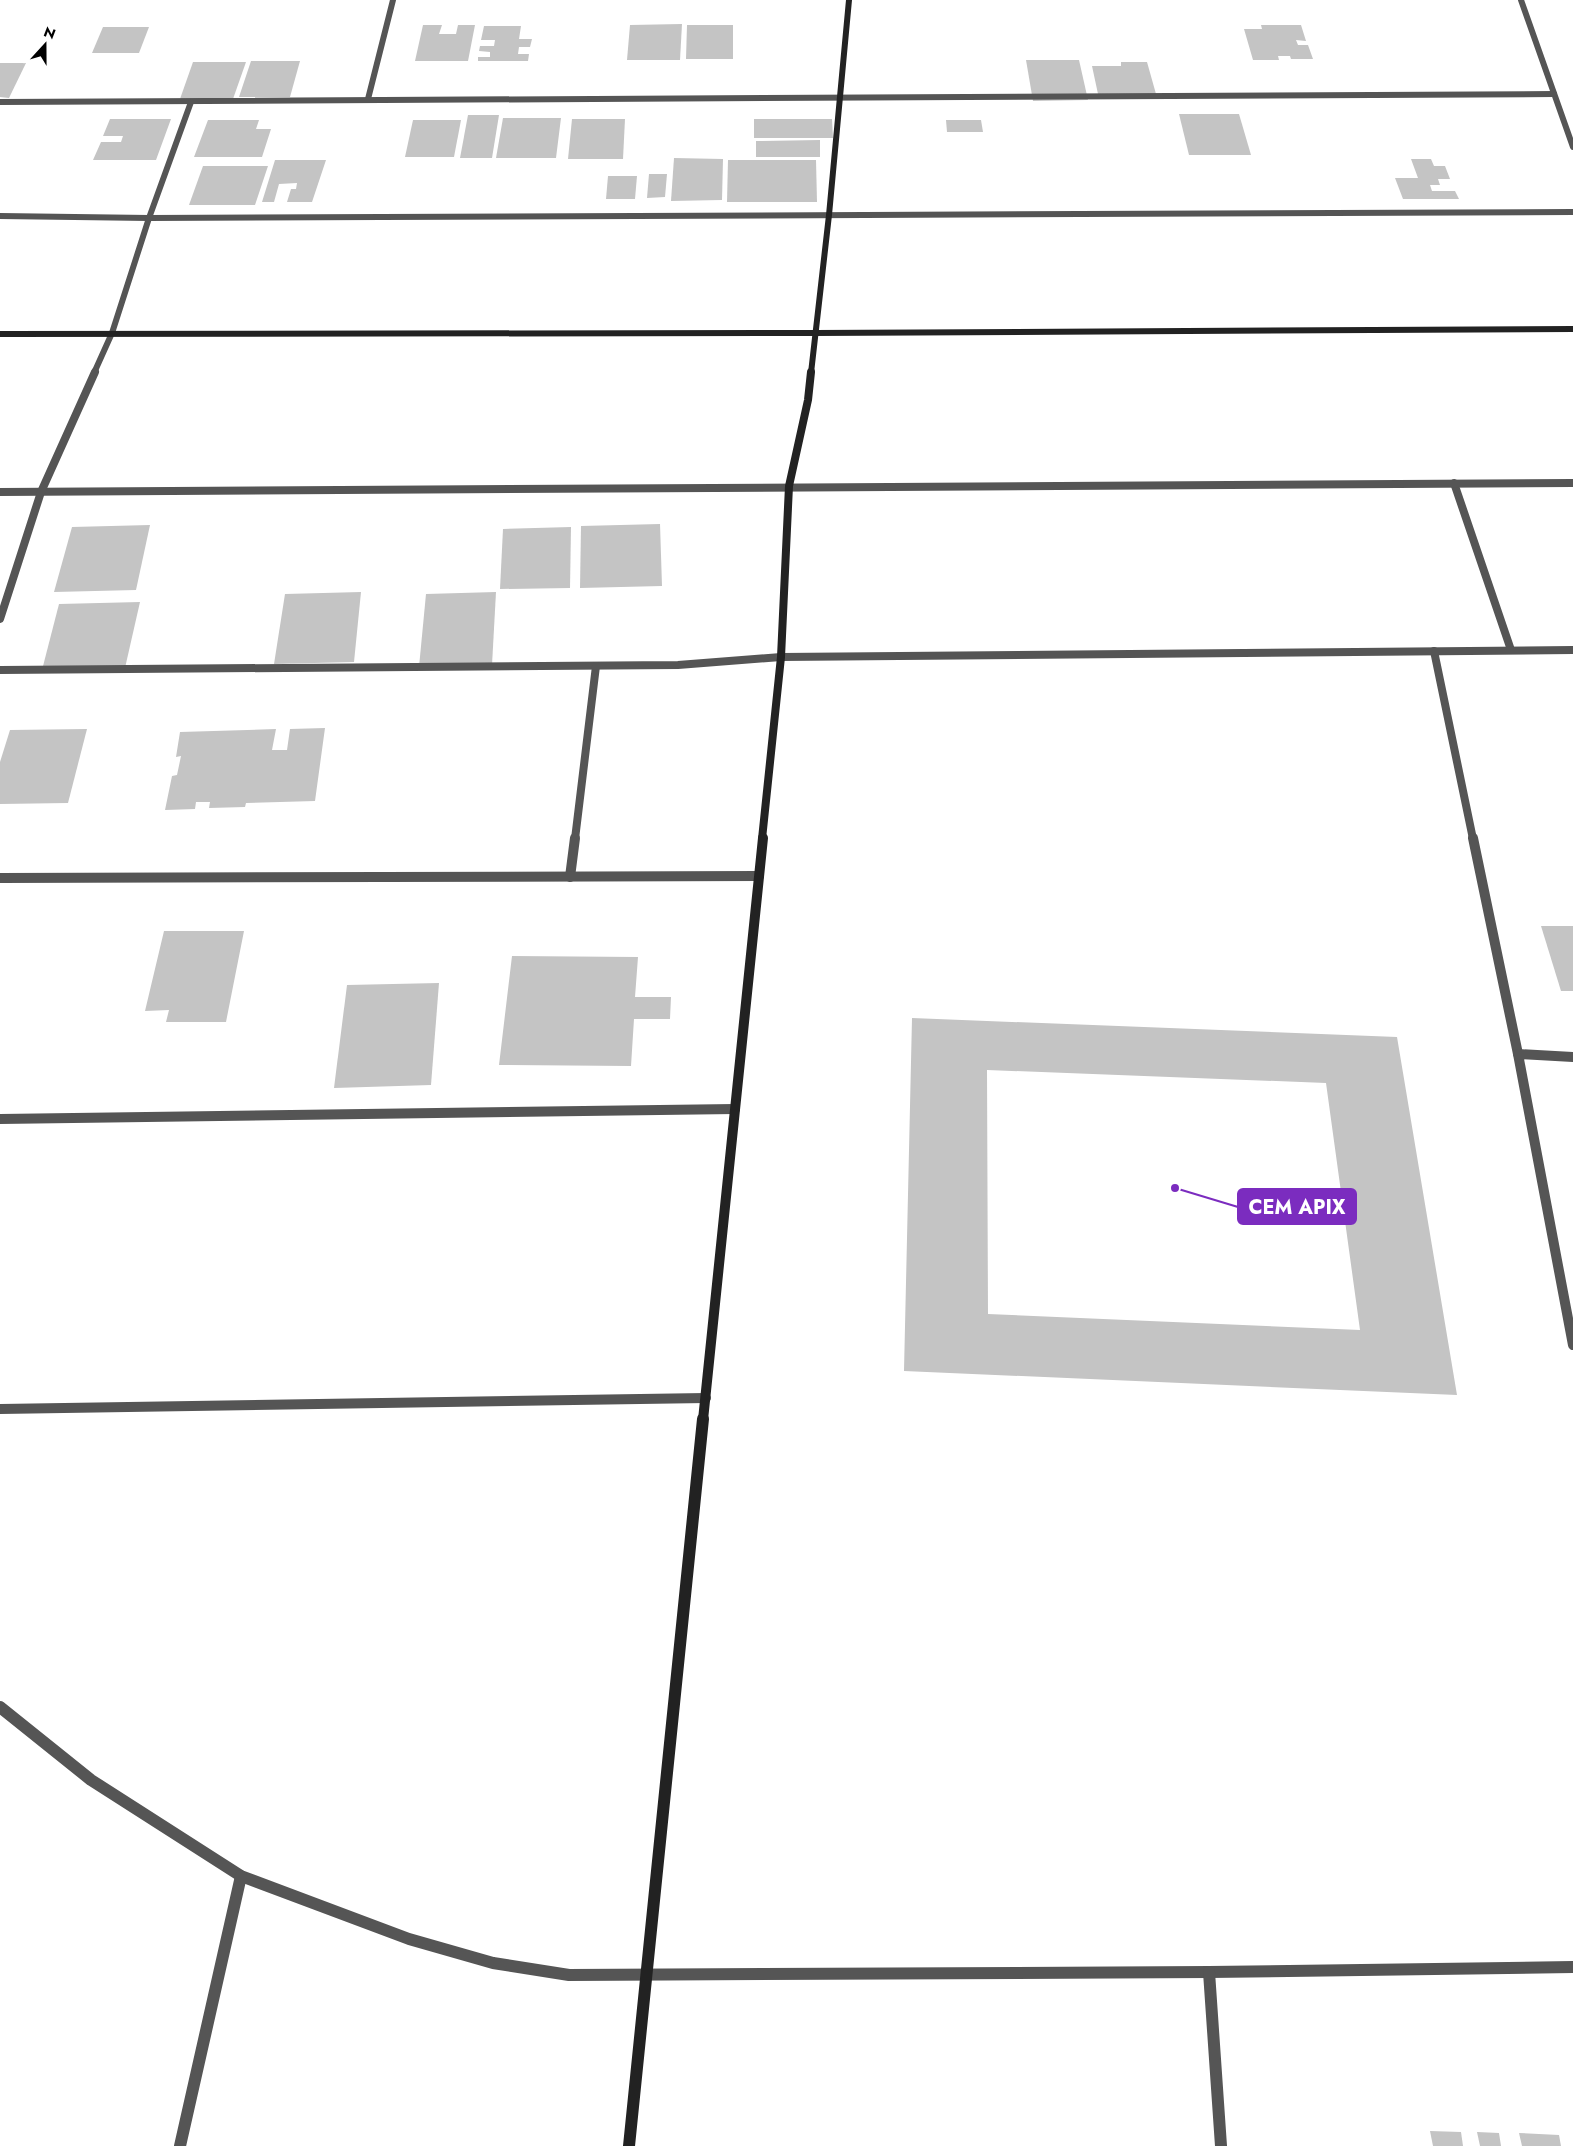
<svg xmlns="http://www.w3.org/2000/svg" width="1573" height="2146" font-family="Jost,sans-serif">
<rect width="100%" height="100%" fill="#fff"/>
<g fill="#c4c4c4" fill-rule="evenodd">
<path d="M682 24 680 60H627L630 25Z"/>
<path d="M423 25H442L439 34H456L458 25H475L468 61H415Z"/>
<path d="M687 25H733V59H686Z"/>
<path d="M1261 25H1301L1306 41 1296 40 1298 45H1308L1313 59H1291L1290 56H1278L1279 60H1253L1244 29H1262Z"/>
<path d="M484 26H521L519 39H532L530 47H519L518 54H529L528 61H478V57H490V52L479 51 480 46H494L495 40H481Z"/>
<path d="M103 27H149L139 53H92Z"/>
<path d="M1026 60H1079L1088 100 1033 101Z"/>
<path d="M251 61H300L290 97H239Z"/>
<path d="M193 62H246L233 99H180Z"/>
<path d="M1121 62H1147L1156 94H1098L1092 66H1121Z"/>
<path d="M0 63H26L9 98 0 97Z"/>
<path d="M1179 114H1239L1251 155H1189Z"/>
<path d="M468 115H499L492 158H460Z"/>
<path d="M503 118H561L556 158H496Z"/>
<path d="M110 119H171L156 160H93L101 142H121L123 136H103Z"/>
<path d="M572 119H625L623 159H568Z"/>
<path d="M754 119H832L833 138H754Z"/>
<path d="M208 120H259L256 129H271L262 157H194Z"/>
<path d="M413 120H461L454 157H405Z"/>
<path d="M946 120H981L983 132H947Z"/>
<path d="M820 140V157H756V141Z"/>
<path d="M674 158 723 159 722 200 671 201Z"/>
<path d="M1411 159H1431L1434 166H1445L1450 179H1438L1440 185H1430L1432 191H1455L1459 199H1403L1395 178H1418Z"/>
<path d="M275 160H326L312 202H287L291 189H296L297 183 279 184 274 202H262Z"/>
<path d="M728 160H816L817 202H727Z"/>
<path d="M203 166H268L255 205H189Z"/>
<path d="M649 174H667L665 197 647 198Z"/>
<path d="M608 176H637L635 199H606Z"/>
<path d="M660 524 662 586 580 588 581 526Z"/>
<path d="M150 525 136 590 54 592 72 527Z"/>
<path d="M571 527 570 588 500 589 503 529Z"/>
<path d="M361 592 354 662 274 664 285 594Z"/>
<path d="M496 592 492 665 419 667 426 594Z"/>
<path d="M140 602 125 668 42 670 59 604Z"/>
<path d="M325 728 315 801 246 803 245 807 209 808 210 802H196L195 809 165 810 172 776 177 775 181 756 176 757 180 732 276 729 272 750H287L290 729Z"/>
<path d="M87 729 68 803 0 804V762L10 730Z"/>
<path d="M1541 926H1573V991H1561Z"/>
<path d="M164 931H244L226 1022H166L169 1010 145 1011Z"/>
<path d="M512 956 638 957 635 997H671L670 1019H634L631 1066 499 1065Z"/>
<path d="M439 983 431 1085 334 1088 347 985Z"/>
<path d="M912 1018 1397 1037 1457 1395 904 1371ZM987 1070 1326 1083 1360 1330 988 1314Z"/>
<path d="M1430 2131 1461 2132 1463 2146H1433Z"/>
<path d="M1477 2132 1499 2133 1501 2146H1480Z"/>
<path d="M1519 2133 1559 2135 1561 2146H1522Z"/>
</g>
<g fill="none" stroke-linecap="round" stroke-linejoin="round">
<g stroke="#555" stroke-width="6">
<path d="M1521 0 1573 147"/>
<path d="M368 99 393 0"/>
<path d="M0 102 1554 94"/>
<path d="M0 216 149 218 1573 212"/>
<path d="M94 373 112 333 149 218 191 102"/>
</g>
<g stroke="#555" stroke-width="8">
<path d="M1454 483 1511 650"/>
<path d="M0 492 1573 483"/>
<path d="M0 619 41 492 95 372"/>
<path d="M1434 651 1473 839"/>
<path d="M0 670 678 665 781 657 1573 650"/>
<path d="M575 839 596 666"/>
</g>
<g stroke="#555" stroke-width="10">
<path d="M1473 838 1518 1054 1573 1345"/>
<path d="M570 877 575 838"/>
<path d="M0 878 759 876"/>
<path d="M1518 1054 1573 1057"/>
<path d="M0 1119 735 1109"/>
<path d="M0 1409 706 1398"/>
</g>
<g stroke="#555" stroke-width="12">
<path d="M0 1707 91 1780 241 1876 409 1939 493 1963 569 1975 1209 1972 1573 1967"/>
<path d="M1209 1972 1221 2146"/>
<path d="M180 2146 241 1876"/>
</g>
<g stroke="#222" stroke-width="6">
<path d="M0 334 815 333 1573 329"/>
<path d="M811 373 829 215 849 0"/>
</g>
<path stroke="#222" stroke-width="8" d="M762 839 781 657 789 486 808 400 811 372"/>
<path stroke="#222" stroke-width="10" d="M703 1420 763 838"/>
<path stroke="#222" stroke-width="12" d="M629 2146 703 1419"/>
</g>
<path fill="none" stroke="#7b2cbf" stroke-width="2" d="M1175 1188L1238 1207"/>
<circle fill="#7b2cbf" stroke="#fff" stroke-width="2" cx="1175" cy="1188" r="5"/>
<rect fill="#7b2cbf" stroke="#7b2cbf" stroke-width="2" x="1238" y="1189" width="118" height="35" rx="5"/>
<g font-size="20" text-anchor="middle" font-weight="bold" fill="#fff">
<text x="1297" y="1214">CEM APIX</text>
</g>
<g transform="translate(45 45) rotate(21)" stroke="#ffffff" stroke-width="4" paint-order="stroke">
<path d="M0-4L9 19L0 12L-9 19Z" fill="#000000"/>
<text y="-8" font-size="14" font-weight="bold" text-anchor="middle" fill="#000000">N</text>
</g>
</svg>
